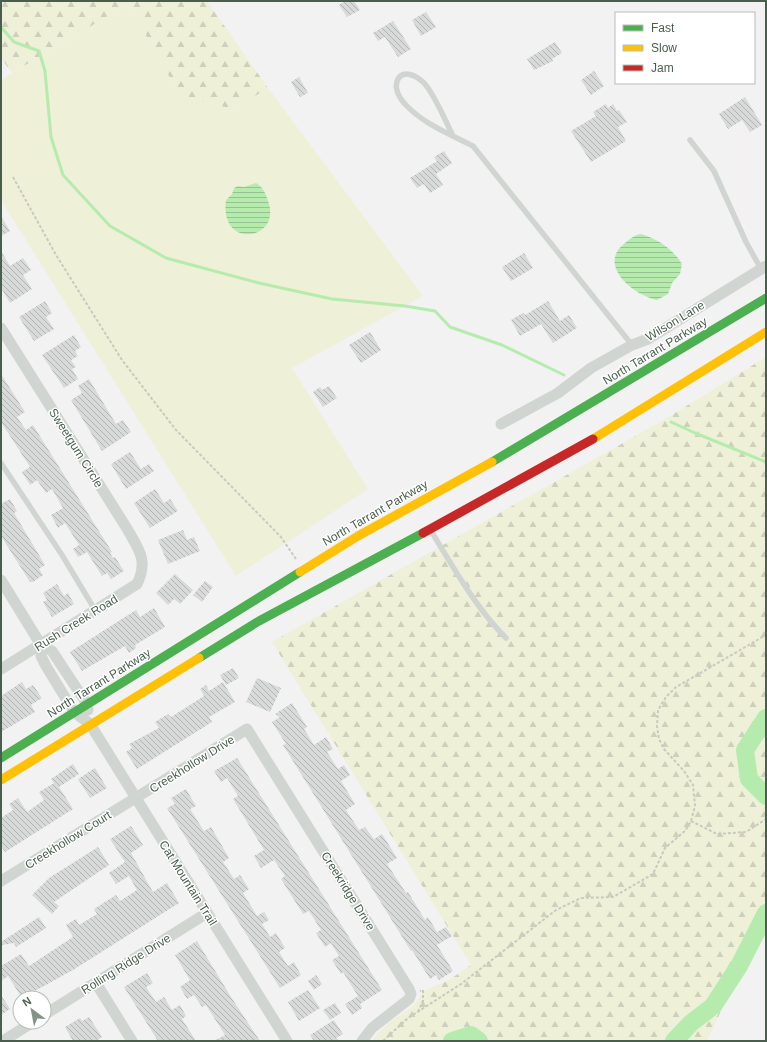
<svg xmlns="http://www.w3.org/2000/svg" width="767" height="1042" font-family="Helvetica,sans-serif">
<defs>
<pattern id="forest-firs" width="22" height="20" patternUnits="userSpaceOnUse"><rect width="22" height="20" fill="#eef0d8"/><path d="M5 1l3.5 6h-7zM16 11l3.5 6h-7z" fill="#ced0bb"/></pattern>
<pattern id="water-rules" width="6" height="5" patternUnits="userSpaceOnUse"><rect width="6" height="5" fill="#b5ecae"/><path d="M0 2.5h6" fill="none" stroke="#95c290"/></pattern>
<pattern id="building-back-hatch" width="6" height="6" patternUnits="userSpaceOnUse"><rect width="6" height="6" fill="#d8dad9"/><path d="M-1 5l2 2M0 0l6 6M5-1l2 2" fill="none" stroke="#b1b4b2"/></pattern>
</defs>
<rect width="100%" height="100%" fill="#f2f2f2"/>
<path fill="#eef0d8" d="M128 4 181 97 234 109 268 88 423 296 292 368 368 489 236 576 1 200V80Z"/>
<g fill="url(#forest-firs)">
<path d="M1 1H207L268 88 234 109 181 97 128 4 12 73 1 58Z"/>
<path d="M766 357V926L763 921 707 1041H372C378 1033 387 1024 395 1018 407 1010 417 1006 422 992L449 980 471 965 272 642 667 418Z"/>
</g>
<g fill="url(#water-rules)">
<path d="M256 183C263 187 266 194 268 201 283 240 219 251 226 200L232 194 234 188 238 186 244 187Z"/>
<path d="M641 234C658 239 673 249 682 264L680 274 672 283 668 294 657 300C634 296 596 265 625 243 630 239 634 235 641 234Z"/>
</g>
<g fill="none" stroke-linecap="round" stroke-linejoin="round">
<g stroke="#b5ecae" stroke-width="3">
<path d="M1 27 14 42 39 51 45 71 51 137 63 175 110 226 166 258 259 283 332 299 405 306 435 311 450 327 502 345 564 375"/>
<path d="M671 422 695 433 766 462"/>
</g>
<g stroke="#b5ecae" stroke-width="18">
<path d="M766 718 745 750 749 779 766 796"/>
<path d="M452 1041 471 1035 479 1041"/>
<path d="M674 1041 691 1023 713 1006 739 966 766 913"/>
</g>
</g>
<g fill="url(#building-back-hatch)">
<path d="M345 1H354L360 10 347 17 339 5Z"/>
<path d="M426 12 436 27 421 36 412 20Z"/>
<path d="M393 21 411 49 398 57 385 37 378 41 373 33Z"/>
<path d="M555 42 562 53 552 59 553 61 534 70 527 59Z"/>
<path d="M594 71 604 86 591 95 581 80Z"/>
<path d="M299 77 308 93 300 97 291 82Z"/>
<path d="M745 97 762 125 750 132 742 120 728 129 719 114Z"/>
<path d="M606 104 608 108 613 104 617 111 619 110 627 122 618 127 626 141 591 162 571 131 596 116 593 112Z"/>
<path d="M444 151 452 163 436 174 443 185 430 193 424 184 417 188 410 178 437 161 434 157Z"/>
<path d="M1 216 10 231 1 236Z"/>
<path d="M1 251 10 266 23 258 31 270 23 275 32 289 10 303 1 288Z"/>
<path d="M524 253 533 268 511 281 502 267Z"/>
<path d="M45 301 52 313 46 317 54 329 34 341 19 317Z"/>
<path d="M548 301 560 321 569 315 577 328 553 343 541 324 520 336 511 320 523 313 525 315Z"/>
<path d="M370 332 381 350 361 363 349 345Z"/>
<path d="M74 335 81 347 75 351 78 356 71 360 76 367 72 369 78 379 64 388 42 355Z"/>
<path d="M1 374 25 412 17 417 26 430 33 425 112 552 110 553 113 558 115 557 124 571 111 579 107 573 102 576 87 552 78 557 73 549 79 545 65 523 58 528 51 515 63 508 52 489 46 493 37 480 30 485 22 472 30 467 1 422Z"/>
<path d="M89 379 116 424 123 420 131 432 102 451 71 400 82 393 78 386Z"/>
<path d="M329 386 337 398 323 407 313 392 320 387 322 390Z"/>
<path d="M130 452 141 469 149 464 154 471 126 489 111 464Z"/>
<path d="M155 489 164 503 170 499 178 511 150 528 134 503Z"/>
<path d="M10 499 17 511 14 513 45 565 39 569 43 575 33 582H30L1 536V504Z"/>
<path d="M183 530 187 540 194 537 200 551 168 564 158 540Z"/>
<path d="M175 574 193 590 180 604 174 599 168 605 156 593Z"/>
<path d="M205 581 213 587 202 602 193 595Z"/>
<path d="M57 584 64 596 68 593 74 604 52 617 43 602 47 600 43 593Z"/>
<path d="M154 608 165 627 135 645 136 648 129 653 125 646 82 671 70 652 136 610 140 617Z"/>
<path d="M233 668 239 678 226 685 220 675Z"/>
<path d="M257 678 281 688 270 712 246 702Z"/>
<path d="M22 682 26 689 33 685 42 698 31 705 35 712 1 732V696Z"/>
<path d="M223 682 235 702 209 717 212 722 137 769 126 752 132 748 129 744 159 728 155 722 168 714 171 717 204 696 200 689 206 685 209 691Z"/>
<path d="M292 703 307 727 304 729 314 745 326 737 333 749 327 752 338 769 344 765 350 775 341 781 355 804 346 810 359 830 365 827 374 839 382 834 397 858 387 864 406 893 408 892 425 920 428 917 437 932 446 927 452 936 437 945 453 971 439 980 436 975 430 979 412 950 411 951 283 745 286 744 272 722 280 717 275 714Z"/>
<path d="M237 758 382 990 360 1004 362 1008 352 1015 345 1004 358 996 343 972 341 974 332 960 339 956 331 943 325 947 316 933 321 930 309 911 303 914 281 879 285 876 274 860 261 868 254 856 264 850 233 799 238 796 227 778 221 782 214 771Z"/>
<path d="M73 764 79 774 59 787 73 809 5 852 1 846V818L13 810 9 804 18 798 27 812 44 800 39 792 54 783 51 779Z"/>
<path d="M95 768 107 788 90 798 78 779Z"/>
<path d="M186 789 196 806 190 809 204 831 211 827 229 858 223 862 234 879 240 875 249 889 243 893 257 916 264 912 269 920 262 924 270 937 276 933 285 948 279 952 288 966 294 962 301 975 280 988 167 808 175 804 171 798Z"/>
<path d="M131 826 143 845 131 853 153 892 167 883 179 903 73 970 22 998 8 976 1 981V966L21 954 29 966 73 937 66 925 76 919 79 925 97 914 94 909 116 895 120 901 137 890 129 876 116 884 109 873 125 862 110 839Z"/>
<path d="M98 847 109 865 54 902 59 906 52 914 32 895 49 878Z"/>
<path d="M39 917 46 928 16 947 14 943 1 945V942Z"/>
<path d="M197 941 231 997 260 1041H214L225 1035 206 1005 202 1007 194 995 187 999 180 987 190 980 175 955Z"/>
<path d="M147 973 153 983 146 987 156 1002 164 997 172 1010 180 1005 186 1016 182 1019 196 1041H158L124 987Z"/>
<path d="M316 975 322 984 314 990 308 981Z"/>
<path d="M308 990 320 1008 299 1021 288 1002Z"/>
<path d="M1 995 10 1009 1 1015Z"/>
<path d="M335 1003 341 1013 330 1020 323 1010Z"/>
<path d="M89 1017 102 1037 96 1041H73L65 1027 80 1018 82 1021Z"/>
<path d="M334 1020 343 1034 336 1038 339 1041H314L310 1035Z"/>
</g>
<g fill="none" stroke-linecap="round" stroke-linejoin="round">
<g stroke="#c6cbbf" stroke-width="2" stroke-dasharray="3 2" stroke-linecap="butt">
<path d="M13 177 56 255 122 360 176 430 281 537 296 559"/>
<path d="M691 821 717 834 746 832 766 819"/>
<path d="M418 1012 423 1001V990L420 991"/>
<path d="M383 1041 408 1018 461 984 556 910 581 898 613 897 653 874 665 848 685 831 691 821 695 806 693 785 684 771 664 749 659 739 657 726 658 710 666 697 676 687 766 635"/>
</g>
<g stroke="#d0d5d1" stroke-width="5.5">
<path d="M453 136C446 122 433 91 423 82 401 62 386 84 405 104 423 124 450 134 473 146L632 345"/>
<path d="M690 140 714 171 746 242 761 269"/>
<path d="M1 463 62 555 95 610"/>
<path d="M431 531C454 568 475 607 506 638"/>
</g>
<g stroke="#d0d5d1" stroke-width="11">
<path d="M1 328 126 527C138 548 149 560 137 584L1 669"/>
<path d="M501 424 558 393 591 368 632 345 648 339 766 266"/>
<path d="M1 580 41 645 52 651 87 704 88 710"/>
<path d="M41 645V656L46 666 74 712 90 724 287 1041"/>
<path d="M1 881 247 729 409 989 411 994 409 999 372 1028 362 1041"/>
<path d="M96 983 132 1041"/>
<path d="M44 1015 207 913"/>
<path d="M3 1041 33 1022"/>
</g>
<g stroke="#4caf50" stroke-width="9">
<path d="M492 462 766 298"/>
<path d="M199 658 259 621 423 533"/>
<path d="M1 758 300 572"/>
</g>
<g stroke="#ffc107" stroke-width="9">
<path d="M593 439 766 332"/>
<path d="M300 572 358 536 492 462"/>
<path d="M1 780 199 658"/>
</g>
<path stroke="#c62828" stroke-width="9" d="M423 533 593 439"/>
</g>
<g text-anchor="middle" stroke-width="3" stroke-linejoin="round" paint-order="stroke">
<g font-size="12" fill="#495e4d" stroke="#fff">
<text transform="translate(675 321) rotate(-31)" y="4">Wilson Lane</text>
<text transform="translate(655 351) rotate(-31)" y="4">North Tarrant Parkway</text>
<text transform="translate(76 448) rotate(58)" y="4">Sweetgum Circle</text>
<text transform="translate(375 513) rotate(-30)" y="4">North Tarrant Parkway</text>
<text transform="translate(76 623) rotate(-32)" y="4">Rush Creek Road</text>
<text transform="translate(99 683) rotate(-32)" y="4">North Tarrant Parkway</text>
<text transform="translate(192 764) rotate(-32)" y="4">Creekhollow Drive</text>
<text transform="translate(68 840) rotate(-32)" y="4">Creekhollow Court</text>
<text transform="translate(188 883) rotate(58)" y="4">Cat Mountain Trail</text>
<text transform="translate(348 891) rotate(58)" y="4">Creekridge Drive</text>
<text transform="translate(126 964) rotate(-32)" y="4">Rolling Ridge Drive</text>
</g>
</g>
<rect width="767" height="1042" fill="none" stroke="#495e4d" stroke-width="4"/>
<rect x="615" y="12" width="140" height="72" fill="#ffffff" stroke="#b6bfb8"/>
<rect x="623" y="25" width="20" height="6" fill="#4caf50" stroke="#b6bfb8"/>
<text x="651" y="32" font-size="12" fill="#495e4d">Fast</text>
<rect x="623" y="45" width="20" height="6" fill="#ffc107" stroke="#b6bfb8"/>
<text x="651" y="52" font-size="12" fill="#495e4d">Slow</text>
<rect x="623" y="65" width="20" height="6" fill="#c62828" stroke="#b6bfb8"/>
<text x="651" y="72" font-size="12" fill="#495e4d">Jam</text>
<g transform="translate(32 1010) rotate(328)"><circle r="19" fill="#ffffff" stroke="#b6bfb8"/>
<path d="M0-3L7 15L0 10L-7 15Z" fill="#849287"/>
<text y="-6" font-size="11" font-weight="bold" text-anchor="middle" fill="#495e4d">N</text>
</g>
</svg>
